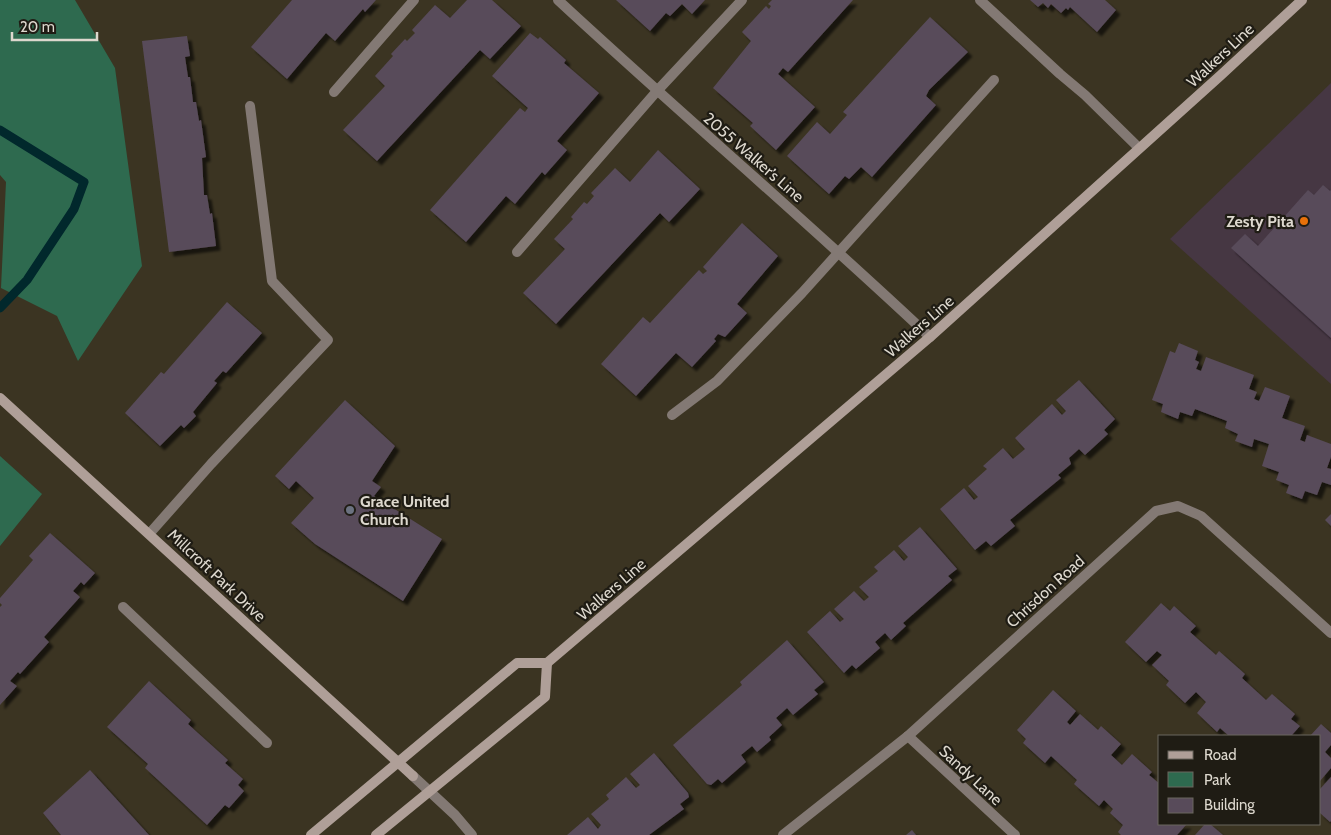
<svg xmlns="http://www.w3.org/2000/svg" width="1331" height="835" font-family="Cabin,sans-serif">
<defs>
<filter id="shadow"><feDropShadow dx="4.5" dy="4.5" stdDeviation="1" flood-color="#0009"/></filter>
</defs>
<rect width="100%" height="100%" fill="#3b3422"/>
<path fill="#463743" d="M1331 83V384L1170 239Z"/>
<g fill="#2e6a4f">
<path d="M0 0H75L115 68 142 266 78 361 57 316 1 288 6 182 0 175Z"/>
<path d="M0 456 42 494 0 546Z"/>
</g>
<g fill="none" stroke-linecap="round" stroke-linejoin="round">
<path stroke="#01282c" stroke-width="9" d="M0 130 84 182 74 209 27 280 0 308"/>
</g>
<g fill="#584b5a" filter="url(#shadow)">
<path d="M292 0H376L365 12 363 9 335 41 326 33 287 79 251 47Z"/>
<path d="M467 0H492L521 26 490 59 480 50 377 161 343 130 385 86 375 76 393 56 391 54 405 39 407 41 415 33 412 30 435 5 450 18Z"/>
<path d="M616 0H705L692 14 682 4 670 16 666 13 650 31Z"/>
<path d="M772 0H853L788 72 783 68 778 74 815 107 776 150 750 126 753 123 713 88 751 41 742 32 766 6 769 9 771 6 768 4Z"/>
<path d="M1030 0H1105L1116 10 1097 32 1070 7 1068 10 1066 8 1061 13 1051 4 1048 8 1043 3 1038 7Z"/>
<path d="M930 17 968 52 929 90 926 96 936 105 872 177 861 167 849 179 845 176 829 194 787 156 817 122 830 134 847 115 843 112Z"/>
<path d="M530 33 538 39 540 37 566 60 564 63 599 93 557 141 567 150 545 175 542 172 515 204 506 196 466 242 430 210 520 108 525 112 528 108 492 76Z"/>
<path d="M187 36 190 56 185 57 188 77H190L193 102H196L199 121 201 120 206 157 202 158 204 195H207L210 214 212 213 216 246 169 252 142 41Z"/>
<path d="M658 150 700 189 669 222 660 213 556 324 523 293 565 249 554 239 573 219 571 217 584 202 587 204 594 196 591 193 615 168 630 182Z"/>
<path d="M1323 185 1330 191 1331 190V338L1231 248 1245 234 1258 246 1308 190 1314 195Z"/>
<path d="M742 223 778 256 737 304 747 313 725 337 718 334 714 339 716 341 692 367 676 353 636 396 601 364 643 317 650 323 699 270 703 274 707 271 703 267Z"/>
<path d="M227 302 262 333 226 373 223 371 214 381 217 383 193 412 196 416 184 428 181 425 160 446 125 413 161 372 164 374Z"/>
<path d="M1179 343 1198 351 1195 360 1199 362 1196 369 1201 371 1206 357 1254 375 1249 389 1257 392 1254 399 1259 401 1265 387 1290 396 1282 418 1305 426 1300 440 1305 442 1307 435 1331 444V457L1327 468 1331 469V485L1322 482 1317 495 1305 491 1302 499 1286 493 1289 485 1276 480 1279 472 1262 466 1269 444 1254 439 1252 447 1235 441 1238 434 1225 428 1227 421 1195 409 1192 416 1180 412 1178 419 1161 412 1163 404 1152 400 1170 351 1175 353Z"/>
<path d="M1079 380 1115 419 1104 430 1108 434 1085 455 1079 449 1069 458 1071 464 1058 475 1061 478 1010 520 1015 526 991 546 986 541 975 550 940 509 964 488 974 500 978 497 968 486 987 469 983 466 1003 448 1013 459 1025 449 1015 438 1052 404 1062 415 1066 411 1056 400Z"/>
<path d="M345 400 395 446 372 481 381 487 374 496 442 539 403 601 315 544 291 523 314 498 296 481 289 489 275 476Z"/>
<path d="M1331 514V526L1325 520Z"/>
<path d="M920 527 957 569 948 576 952 580 903 623 906 626 891 640 885 633 875 642 880 648 856 669 852 665 844 673 807 632 830 611 840 622 844 619 834 609 854 591 864 601 869 597 859 587 878 571 874 567 894 550 904 561 908 557 898 546Z"/>
<path d="M50 533 95 573 84 585 81 582 73 591 80 597 44 637 49 642 20 674 18 672 10 681 17 686 0 705V607L2 605 0 603V598L33 560 29 556Z"/>
<path d="M1161 603 1170 611 1174 606 1196 626 1190 632 1216 655 1219 651 1245 674 1242 678 1266 700 1272 694 1295 714 1291 719 1300 726 1291 736H1229L1220 728 1217 732 1197 713 1206 702 1196 692 1185 703 1166 685 1169 681 1152 665 1162 655 1157 651 1146 662 1125 642Z"/>
<path d="M787 640 824 682 814 690 818 694 793 715 787 708 776 718 782 725 769 737 771 740 757 752 752 746 741 755 746 762 722 783 718 779 711 785 707 784 673 745 742 685 740 682Z"/>
<path d="M149 681 191 720 188 724 228 760 225 763 243 779 238 785 244 791 229 808 225 805 207 825 145 768 148 764 107 727Z"/>
<path d="M1053 690 1076 711 1067 722 1070 725 1080 714 1098 730 1101 726 1121 744 1111 755 1122 765 1132 754 1152 772 1149 775 1160 784V824H1187L1177 835H1121L1118 832 1123 825 1110 813 1113 809 1104 800 1099 806 1074 784 1077 780 1051 756 1045 763 1023 743 1026 739 1017 730Z"/>
<path d="M1321 724 1331 733V745L1325 752 1331 758V768L1320 781V736H1310Z"/>
<path d="M654 753 688 793 689 797 680 804 684 809 649 835H567L588 817 598 829 601 825 591 814 609 799 606 795 626 777 636 788 640 785 630 774Z"/>
<path d="M90 770 149 835H61L43 813Z"/>
<path d="M1331 777V821L1330 822 1320 813V789Z"/>
<path d="M1205 824H1210L1223 835H1195Z"/>
<path d="M912 830 916 835H906Z"/>
</g>
<g fill="none" stroke-linecap="round" stroke-linejoin="round">
<g stroke="#837974" stroke-width="10">
<path d="M558 0C681 114 808 222 930 337"/>
<path d="M980 0 1060 74 1085 95 1139 148"/>
<path d="M334 92 414 0"/>
<path d="M517 252 657 91 742 0"/>
<path d="M672 415 717 381 802 293 994 80"/>
<path d="M150 533 211 464 328 340 272 281 250 106"/>
<path d="M123 607 267 743"/>
</g>
<g stroke="#837974" stroke-width="10">
<path d="M908 736 1015 835"/>
<path d="M413 776 455 815 472 835"/>
<path d="M783 835 908 736 1156 511 1178 506 1201 516 1331 633"/>
</g>
<g stroke="#af9f98" stroke-width="10">
<path d="M0 398 413 776"/>
<path d="M311 835 517 663H547L930 337 1221 75 1302 0"/>
<path d="M376 835 545 697 547 663"/>
</g>
</g>
<circle fill="#e8710a" stroke="#1f1c14" stroke-width="2" cx="1304" cy="221" r="5"/>
<circle fill="#6b7280" stroke="#1f1c14" stroke-width="2" cx="350" cy="510" r="5"/>
<g text-anchor="middle" stroke-width="4.5" stroke-linejoin="round" paint-order="stroke">
<g font-size="16" fill="#ddd8ce" stroke="#1f1c14">
<text transform="translate(1220 55) rotate(-43)" y="6">Walkers Line</text>
<text transform="translate(754 157) rotate(41)" y="6">2055 Walker’s Line</text>
<text transform="translate(919 326) rotate(-41)" y="6">Walkers Line</text>
<text transform="translate(217 575) rotate(43)" y="6">Millcroft Park Drive</text>
<text transform="translate(611 589) rotate(-41)" y="6">Walkers Line</text>
<text transform="translate(1045 591) rotate(-42)" y="6">Chrisdon Road</text>
<text transform="translate(971 775) rotate(43)" y="6">Sandy Lane</text>
</g>
<g font-size="16" font-weight="bold" fill="#ddd8ce" stroke="#1f1c14" text-anchor="end">
<text x="1294" y="227">Zesty Pita</text>
<text x="360" y="507" text-anchor="start">Grace United<tspan x="360" dy="18">Church</tspan></text>
</g>
</g>
<rect x="1158" y="735" width="162" height="90" fill="#1f1c14" stroke="#6b675e"/>
<rect x="1168" y="751" width="25" height="8" fill="#af9f98" stroke="#6b675e"/>
<text x="1204" y="760" font-size="15" fill="#ddd8ce">Road</text>
<rect x="1168" y="772" width="25" height="15" fill="#2e6a4f" stroke="#6b675e"/>
<text x="1204" y="785" font-size="15" fill="#ddd8ce">Park</text>
<rect x="1168" y="798" width="25" height="15" fill="#584b5a" stroke="#6b675e"/>
<text x="1204" y="810" font-size="15" fill="#ddd8ce">Building</text>
<path d="M12 32v8h85v-8" fill="none" stroke="#ddd8ce" stroke-width="2.5"/>
<text x="20" y="32" font-size="15" fill="#ddd8ce" stroke="#1f1c14" stroke-width="4" paint-order="stroke">20 m</text>
</svg>
